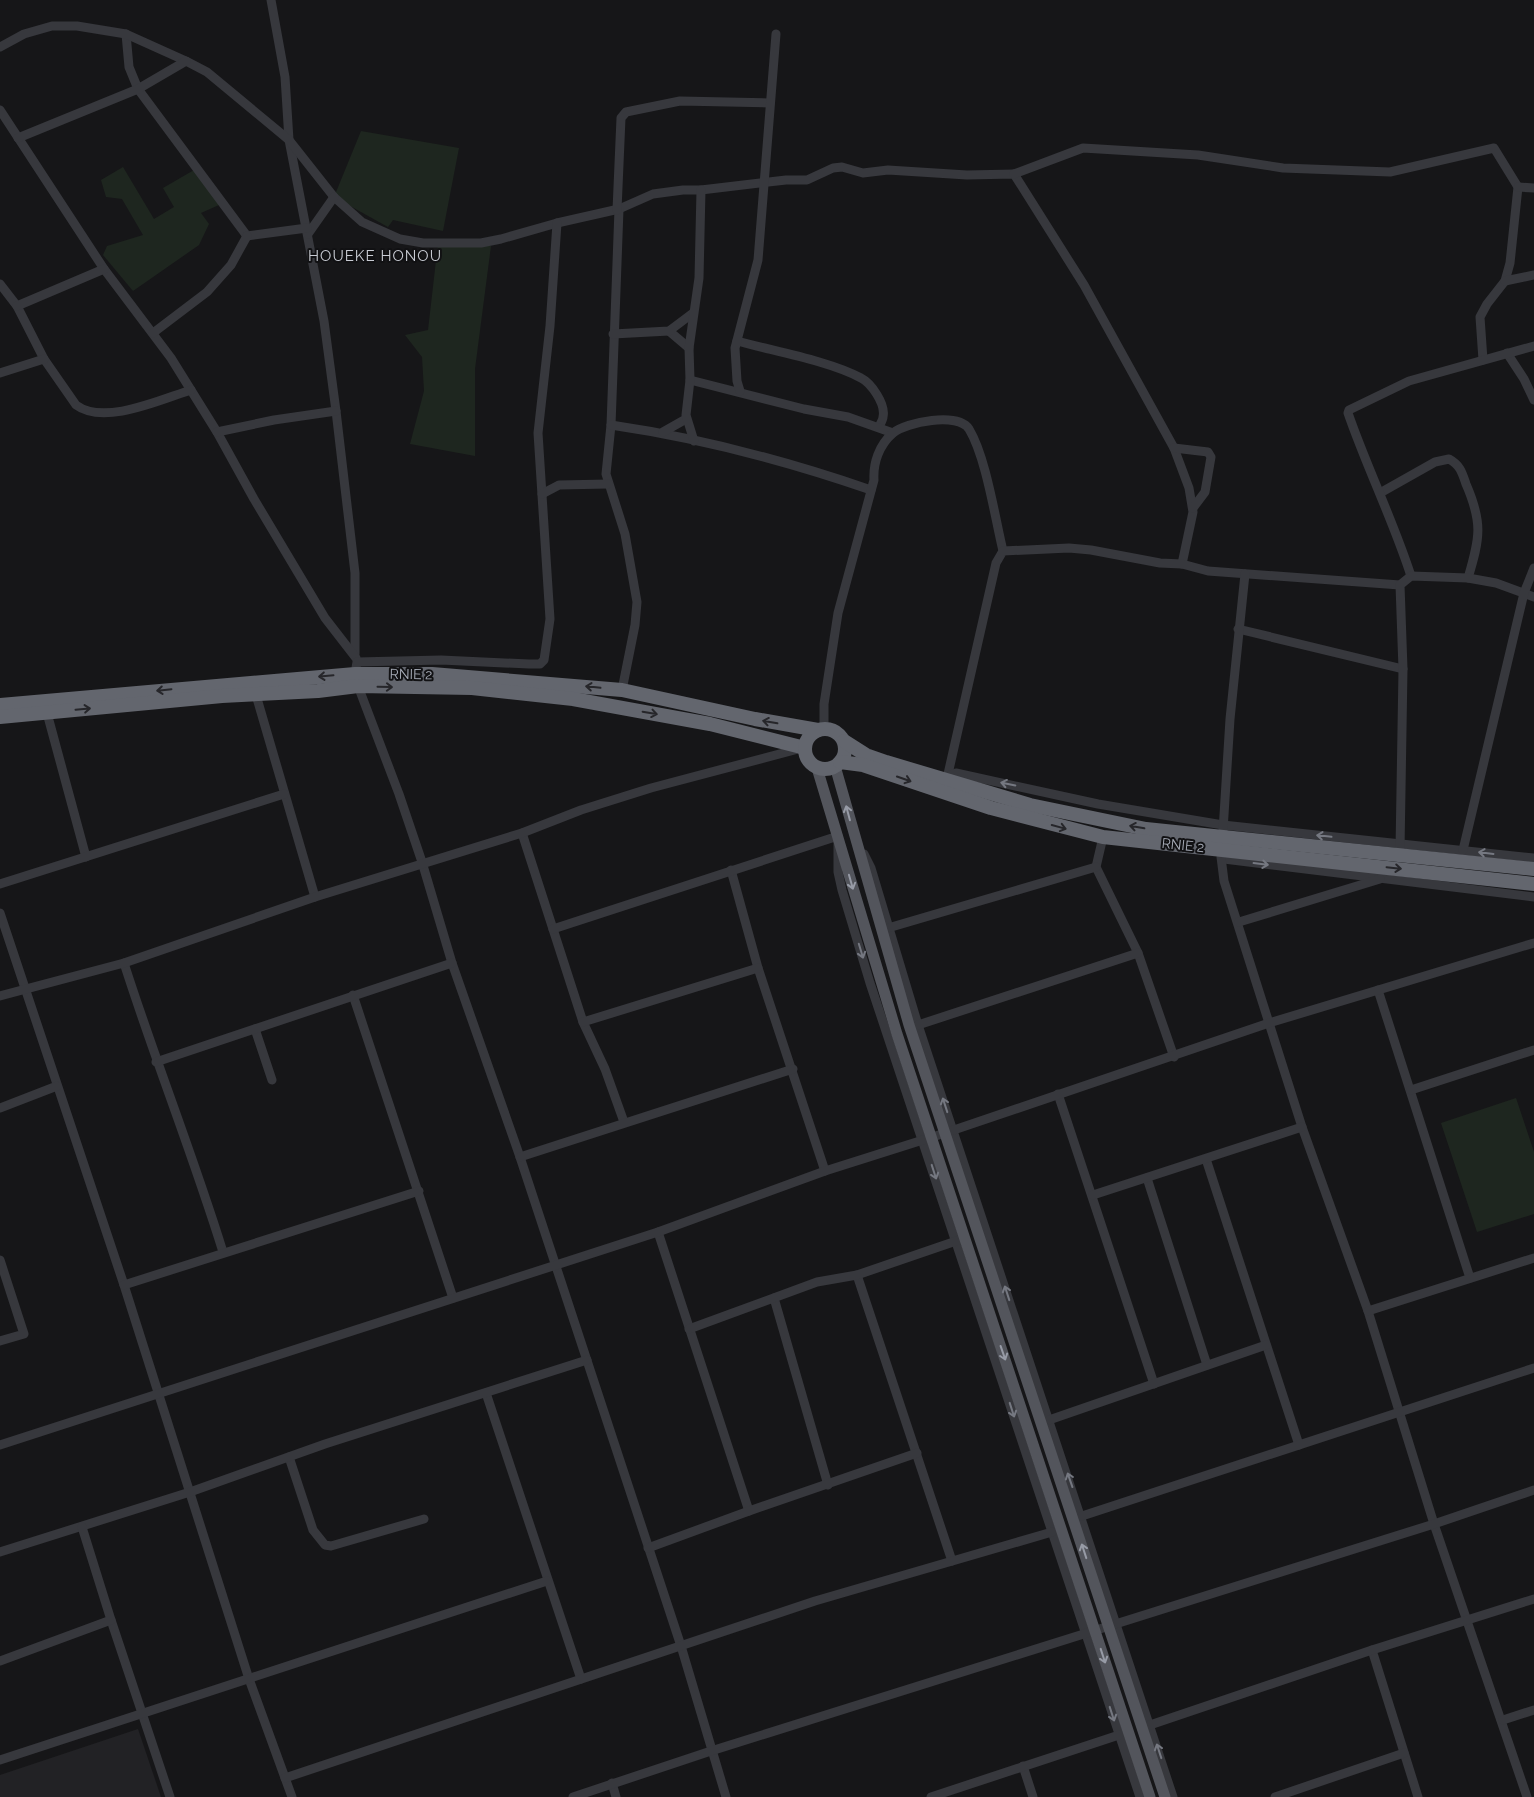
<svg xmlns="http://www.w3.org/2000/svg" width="1534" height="1797" font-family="Raleway,sans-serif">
<rect width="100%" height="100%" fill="#161618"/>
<path fill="#222225" d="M138 1729 161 1797H0V1775Z"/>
<g fill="#1e261f">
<path d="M361 131 459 148 443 231 393 220 388 227 334 197Z"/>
<path d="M123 167 154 219 174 207 163 188 194 170 219 205 201 213 209 224 199 245 133 291 103 255 107 246 143 235 122 199 106 197 101 180Z"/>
<path d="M438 243 491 246 475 369V456L410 444 424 391 422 357 405 335 428 330Z"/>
<path d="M1516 1098 1534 1152V1214L1477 1232 1441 1123Z"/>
</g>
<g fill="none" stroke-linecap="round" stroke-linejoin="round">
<g stroke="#37383d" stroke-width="9">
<path d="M271 0 285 77 289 140 324 321 336 411 355 573V654"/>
<path d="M126 34 129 67 138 89 247 236"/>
<path d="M0 47 24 34 52 26H77L126 34 186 61 207 72 289 140 334 197 362 222 400 239 423 243H481L501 239 557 223 619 209 653 194 683 190H701L786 180H807L833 168 842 167 863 173 888 170 967 175 1014 174 1084 285 1174 448 1189 488 1193 512 1182 564"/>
<path d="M0 110 104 269 171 358 217 432 254 499 325 618 356 658"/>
<path d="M18 138 138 89 186 61"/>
<path d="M1014 174 1083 148 1198 155 1283 168 1390 172 1494 148 1518 187 1510 263 1505 281 1487 304 1480 317 1483 360"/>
<path d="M1518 187 1534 188"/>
<path d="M619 209 611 425 606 474 625 534 637 602 635 625 622 690"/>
<path d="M617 210 621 118 626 112 680 101 770 103"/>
<path d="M557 223 550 326 538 433 550 619 544 660 540 664H529L441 660 357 662 355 674 358 686 399 794 422 862 452 963 520 1157 681 1646 726 1797"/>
<path d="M308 234 334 197"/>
<path d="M247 236 307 228"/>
<path d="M1505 281 1534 275"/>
<path d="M0 284 17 306 44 359 76 405C104 426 162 399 191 390"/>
<path d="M17 306 104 269"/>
<path d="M669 331 689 348"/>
<path d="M153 333 207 292 231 265 247 236"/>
<path d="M613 334 669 331 693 313"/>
<path d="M737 341C773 351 830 361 861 378 871 383 886 404 883 417 883 420 880 424 879 427"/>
<path d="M1507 353 1524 379 1534 400"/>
<path d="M0 373 44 359"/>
<path d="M690 380 804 409 848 417 893 433"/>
<path d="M740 391 737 381 735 348 758 260 776 34"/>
<path d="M611 425C700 438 787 461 871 490"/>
<path d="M217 432 274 420 336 411"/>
<path d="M663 432 686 419"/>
<path d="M694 441 686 415 690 380 689 348 699 278 701 190"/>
<path d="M1174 448 1208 452 1211 457 1205 492 1193 508"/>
<path d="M1380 493 1435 462 1449 459C1460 465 1462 472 1466 484 1483 523 1480 538 1468 578"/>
<path d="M542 494 559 485 608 484"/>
<path d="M1411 576C1393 520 1367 468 1348 413L1349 410 1409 381 1534 346"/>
<path d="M1238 629 1403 669"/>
<path d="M256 695 315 897"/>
<path d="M47 713 86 857"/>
<path d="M824 728V704L838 613 874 480C873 463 879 445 893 433 906 422 958 412 969 429 986 457 995 518 1003 551"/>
<path d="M948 774 996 563 1003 551 1069 548 1091 550 1160 563 1182 564 1208 571 1400 585"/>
<path d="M944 777 956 773 1098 804 1223 825 1534 858"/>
<path d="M1223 831 1230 719 1245 574"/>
<path d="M522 833 583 1022 605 1069 624 1122"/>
<path d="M1103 837 1096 867 1138 953 1174 1057"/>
<path d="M1400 850 1403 669 1400 585 1411 576 1468 578 1496 583 1534 597"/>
<path d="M1463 850 1524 593 1534 568"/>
<path d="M864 854 871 868 918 1025 1173 1797"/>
<path d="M1221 854 1224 859 1534 897"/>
<path d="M1221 857 1224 881 1302 1127 1368 1311 1434 1524 1527 1797"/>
<path d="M731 870 758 968 825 1171"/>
<path d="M0 884 284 794"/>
<path d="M0 913 124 1285 249 1679 292 1797"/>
<path d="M1239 922 1380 879"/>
<path d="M888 928 1096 867"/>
<path d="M553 929 838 836V872L842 890 870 983 1140 1797"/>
<path d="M124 963C155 1060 193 1155 223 1252"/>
<path d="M1378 990 1470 1278"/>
<path d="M353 995 453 1298"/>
<path d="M0 996 124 963 315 897 522 833 581 810 651 788 802 748"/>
<path d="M583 1022 758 968"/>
<path d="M918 1025 1138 953"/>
<path d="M255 1029 272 1080"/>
<path d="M156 1062 452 963"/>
<path d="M1411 1090 1534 1050"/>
<path d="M1058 1094 1154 1384"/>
<path d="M0 1108 57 1086"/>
<path d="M520 1157 793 1069"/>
<path d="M1206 1159 1299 1445"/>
<path d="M1147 1178 1207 1365"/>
<path d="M1093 1195 1302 1127"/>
<path d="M658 1232 749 1511"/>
<path d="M0 1260 24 1334 0 1341"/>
<path d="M857 1275 952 1561"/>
<path d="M124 1285 419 1191"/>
<path d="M774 1298 828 1485"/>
<path d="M1368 1311 1534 1258"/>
<path d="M689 1329 817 1282 857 1275 962 1239"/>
<path d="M486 1393 581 1679"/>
<path d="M1049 1420 1266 1345"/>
<path d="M0 1445 658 1232 825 1171 945 1133 1269 1023 1534 943"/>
<path d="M289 1457 313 1530 325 1545 331 1546 424 1519"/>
<path d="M1082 1516 1534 1368"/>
<path d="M648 1548 749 1511 917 1453"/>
<path d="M0 1552 190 1492 325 1444 587 1360"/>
<path d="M111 1620 170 1797"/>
<path d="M1372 1650 1418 1797"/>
<path d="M0 1661 111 1620 82 1527"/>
<path d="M1503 1720 1534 1710"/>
<path d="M1147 1726 1372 1650 1534 1599"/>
<path d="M0 1760 547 1581"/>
<path d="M1023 1766 1033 1797"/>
<path d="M285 1778 815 1601 1052 1532"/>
<path d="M612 1783 616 1797"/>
<path d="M573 1797 711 1751 1434 1524 1534 1490"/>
<path d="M931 1797 1119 1735"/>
<path d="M1275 1797 1404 1753"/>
</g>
<g stroke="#53555c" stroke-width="11">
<path d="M835 766 909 1025 1165 1797"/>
<path d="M817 768 897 1034 1150 1797"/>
</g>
<g stroke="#63666e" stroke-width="14">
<path d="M0 705 355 674H432L622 690 755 719 818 730"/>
<path d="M0 717 222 696 318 691 358 686 472 688 573 699 710 724 805 748"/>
<circle cx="825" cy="749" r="20"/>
<path d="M844 741 866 755 886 762 1030 805 1146 829 1534 869"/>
<path d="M840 762 863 765 991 808 1103 837 1534 884"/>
</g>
</g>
<defs><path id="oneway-shaft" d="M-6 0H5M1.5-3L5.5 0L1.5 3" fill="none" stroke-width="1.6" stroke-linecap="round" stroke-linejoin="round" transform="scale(1.25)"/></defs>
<g stroke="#26262a">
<use href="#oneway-shaft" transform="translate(326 676) rotate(175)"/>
<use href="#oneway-shaft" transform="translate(385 687) rotate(1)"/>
<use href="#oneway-shaft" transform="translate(593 687) rotate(-174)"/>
<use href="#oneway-shaft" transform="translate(164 690) rotate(174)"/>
<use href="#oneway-shaft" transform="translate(83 709) rotate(-5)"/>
<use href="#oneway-shaft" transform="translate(650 713) rotate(10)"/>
<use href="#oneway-shaft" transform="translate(770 722) rotate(-170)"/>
<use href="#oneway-shaft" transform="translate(904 779) rotate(19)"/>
<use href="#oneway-shaft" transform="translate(1059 827) rotate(15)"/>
<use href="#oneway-shaft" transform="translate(1137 827) rotate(-170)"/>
<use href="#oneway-shaft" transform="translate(1394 868) rotate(6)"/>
</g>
<g stroke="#757881">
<use href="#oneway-shaft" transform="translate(1008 784) rotate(-168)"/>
<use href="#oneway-shaft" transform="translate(1324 836) rotate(-174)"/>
<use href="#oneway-shaft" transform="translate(1486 853) rotate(-173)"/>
<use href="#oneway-shaft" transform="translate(1261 864) rotate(7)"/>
<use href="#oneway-shaft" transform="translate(861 951) rotate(73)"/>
<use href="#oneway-shaft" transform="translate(945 1105) rotate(-108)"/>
<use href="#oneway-shaft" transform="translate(934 1172) rotate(72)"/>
<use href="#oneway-shaft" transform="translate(1007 1293) rotate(-108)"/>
<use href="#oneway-shaft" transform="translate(1012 1410) rotate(72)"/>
<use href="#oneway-shaft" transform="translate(1070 1480) rotate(-109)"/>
<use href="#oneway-shaft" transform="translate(1112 1714) rotate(72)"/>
<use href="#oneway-shaft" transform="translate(1159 1751) rotate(-108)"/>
</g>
<g stroke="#979ba6">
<use href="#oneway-shaft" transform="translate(848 813) rotate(-105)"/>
<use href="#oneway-shaft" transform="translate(851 882) rotate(74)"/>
<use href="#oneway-shaft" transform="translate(1003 1353) rotate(71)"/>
<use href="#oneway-shaft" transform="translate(1084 1551) rotate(-108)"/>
<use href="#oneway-shaft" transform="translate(1103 1656) rotate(72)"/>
</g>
<g text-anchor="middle" stroke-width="4" stroke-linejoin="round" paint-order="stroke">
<g font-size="14" fill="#a8adb8" stroke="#111113">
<text transform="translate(411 674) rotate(1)" y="5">RNIE 2</text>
<text transform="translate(1183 845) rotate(6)" y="5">RNIE 2</text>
</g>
<g font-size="15" letter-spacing="1" fill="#c9ccd4" stroke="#111113">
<text x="375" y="261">HOUEKE HONOU</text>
</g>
</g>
</svg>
